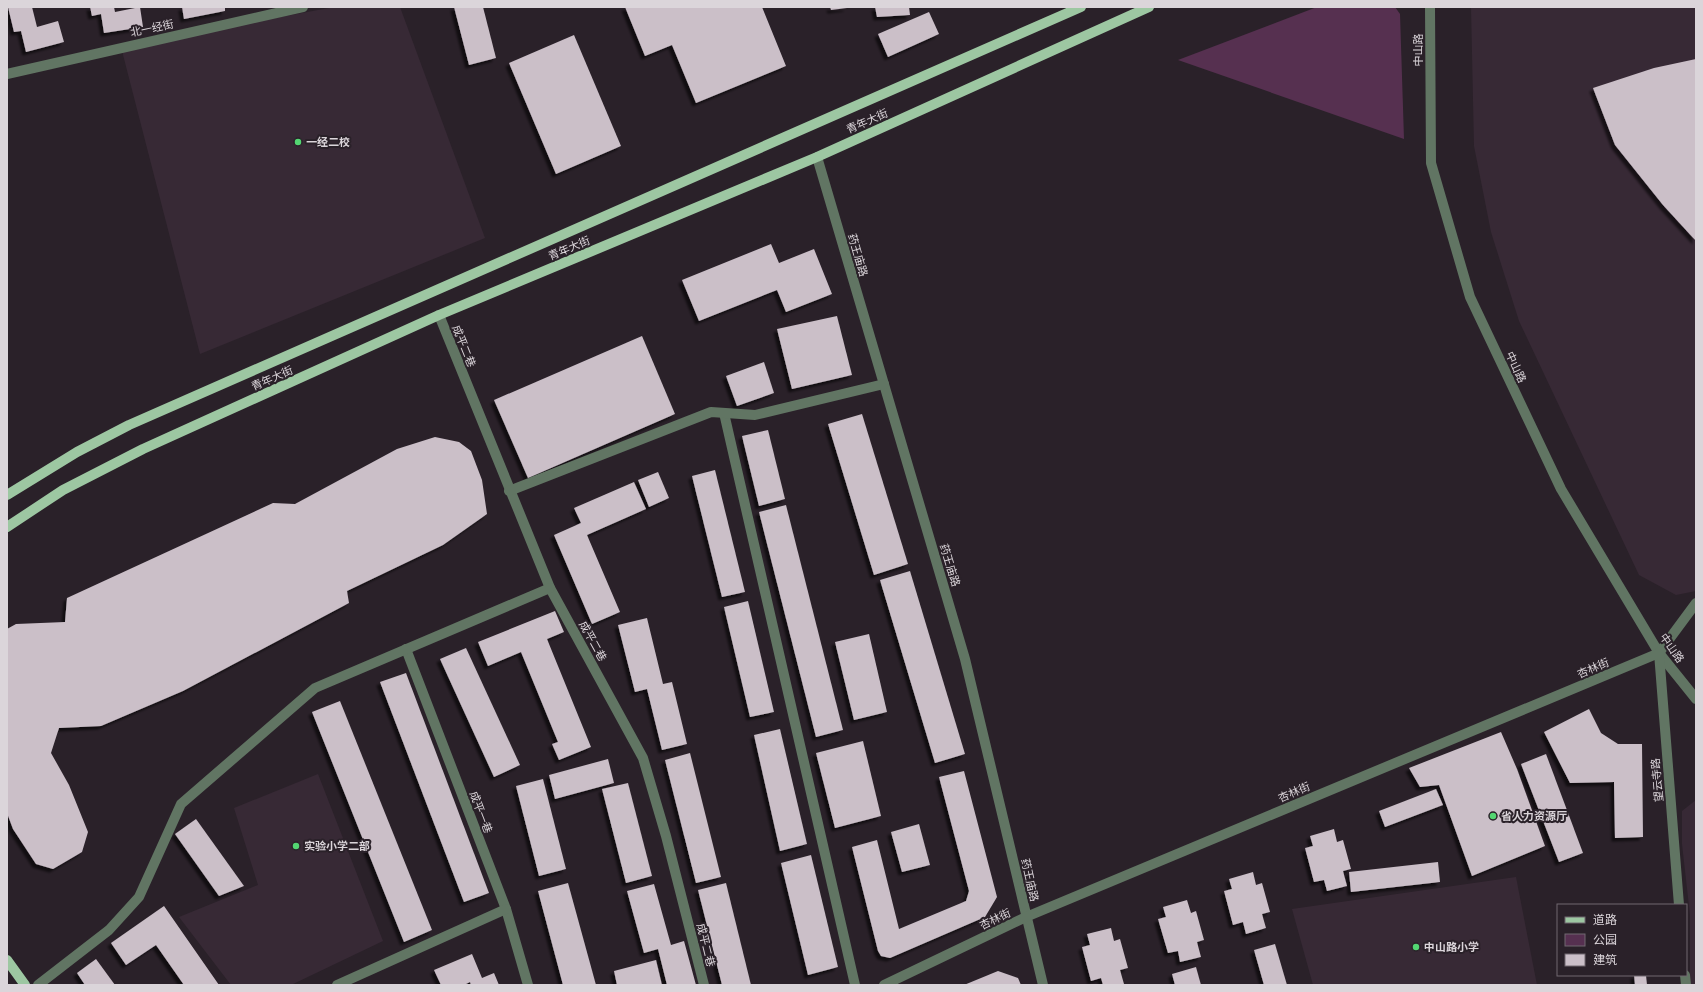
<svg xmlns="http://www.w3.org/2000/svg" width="1703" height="992" font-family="'Crimson Pro','Noto Sans SC',serif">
<defs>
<filter id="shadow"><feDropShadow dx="-3.5" dy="3.5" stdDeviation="1" flood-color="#0009"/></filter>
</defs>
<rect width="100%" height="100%" fill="#2a2129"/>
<g fill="#372935">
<path d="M334 7H400L485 238 200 354 121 47Z"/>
<path d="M1471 7H1696V591L1676 595 1639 575 1519 321 1491 232 1474 146Z"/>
<path d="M318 774 383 941 291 985H231L179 917 258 885 234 808Z"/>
<path d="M1696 800V985H1690V915L1682 844V811Z"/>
<path d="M1516 877 1537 985H1313L1292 909Z"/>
</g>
<path fill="#563050" d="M1317 7H1395L1400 14 1404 139 1178 60Z"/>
<g fill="#cbbfc8" filter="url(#shadow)">
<path d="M8 7H32L37 27 58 21 64 42 26 52 21 31 14 32Z"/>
<path d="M90 7H114L115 12 140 7 143 27 104 33 101 14 92 16Z"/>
<path d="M182 7H225V11L184 19Z"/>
<path d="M454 7H483L496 58 469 65Z"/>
<path d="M625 7H762L786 66 696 103 672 45 645 56Z"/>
<path d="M830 7H847V8L831 10Z"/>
<path d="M875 7H909L910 15 877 17Z"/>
<path d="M929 12 939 34 888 57 878 34Z"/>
<path d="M574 35 621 146 556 174 509 63Z"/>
<path d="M1696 59V241L1663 205 1615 145 1593 88 1654 68Z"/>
<path d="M771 244 779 263 814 249 832 294 786 312 777 290 699 321 682 280Z"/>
<path d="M837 316 852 375 792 389 777 329Z"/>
<path d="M642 336 675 414 528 478 494 400Z"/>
<path d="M764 362 774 393 737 406 726 376Z"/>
<path d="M862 414 908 564 874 575 828 424Z"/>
<path d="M768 430 785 499 759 506 742 436Z"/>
<path d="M435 437 459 442 471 451 482 480 487 514 443 545 347 591 349 603 183 691 101 726 59 728 51 753 69 785 88 832 82 852 53 869 36 864 13 829 7 813V629L16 624 65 622 67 598 273 503 295 504 397 449Z"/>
<path d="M715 470 745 592 722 597 692 476Z"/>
<path d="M658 472 669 498 649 507 638 480Z"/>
<path d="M634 482 646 509 587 535 620 612 592 624 554 535 581 523 574 508Z"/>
<path d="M786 505 843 730 816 737 759 512Z"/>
<path d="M910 571 965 754 935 763 880 580Z"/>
<path d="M748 601 774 712 750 717 724 607Z"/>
<path d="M555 611 564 632 547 639 591 747 559 760 552 744 558 742 521 652 488 666 478 642Z"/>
<path d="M647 618 663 684 672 682 687 744 662 750 647 689 635 692 618 625Z"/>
<path d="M869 634 887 712 854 720 835 642Z"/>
<path d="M466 648 520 765 494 777 440 659Z"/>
<path d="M406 673 489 893 464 902 380 682Z"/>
<path d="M340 701 432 930 404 942 312 712Z"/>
<path d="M1589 709 1601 733 1618 744H1642L1643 837 1615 838 1614 782 1570 783 1544 732Z"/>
<path d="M780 729 807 844 780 851 754 735Z"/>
<path d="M1501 732 1517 769 1545 846 1472 876 1439 785 1420 787 1409 768Z"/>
<path d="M863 741 881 816 835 828 816 753Z"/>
<path d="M690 753 721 877 696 883 665 760Z"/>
<path d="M1546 754 1583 853 1559 862 1521 764Z"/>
<path d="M608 759 614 783 555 799 549 775Z"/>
<path d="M964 771 997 897 985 917 890 958 881 956 878 951 852 847 877 840 899 929 966 901 969 891 939 777Z"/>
<path d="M543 779 566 869 539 876 516 786Z"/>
<path d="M628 783 652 876 626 883 602 789Z"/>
<path d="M1436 789 1443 805 1385 827 1379 811Z"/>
<path d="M196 819 244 886 219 896 175 834Z"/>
<path d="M919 824 930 865 902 872 891 832Z"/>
<path d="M1334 829 1337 842 1343 840 1351 869 1343 871 1347 886 1327 891 1324 880 1314 882 1305 848 1313 846 1310 836Z"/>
<path d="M811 855 838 967 808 975 781 863Z"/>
<path d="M1438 862 1440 882 1351 892 1349 872Z"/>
<path d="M1253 872 1256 885 1262 883 1270 912 1262 914 1266 928 1246 934 1243 922 1233 925 1224 891 1232 889 1229 879Z"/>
<path d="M568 883 596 985H563L538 891Z"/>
<path d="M726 883 751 985H722L698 890Z"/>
<path d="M654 884 671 945 684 941 696 985H667L658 949 644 953 627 891Z"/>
<path d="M1187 900 1191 913 1196 911 1204 940 1197 942 1201 957 1180 962 1178 951 1168 953 1158 919 1166 917 1163 907Z"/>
<path d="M164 906 219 985H184L156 945 126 965 111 943Z"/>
<path d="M1111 928 1114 941 1120 939 1128 968 1120 970 1124 984 1121 985H1103L1101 978 1091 981 1082 947 1090 945 1087 934Z"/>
<path d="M1275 944 1287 985H1264L1254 950Z"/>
<path d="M472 954 482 978 494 973 499 985H471L470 982 464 985H441L434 970Z"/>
<path d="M96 959 115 985H85L77 973Z"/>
<path d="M656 960 662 985H617L614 971Z"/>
<path d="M1196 967 1201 985H1175L1172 974Z"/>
<path d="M998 971 1018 978 1021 985H964Z"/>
<path d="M1634 975H1646L1647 985H1635Z"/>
</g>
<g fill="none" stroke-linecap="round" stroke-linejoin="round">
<g stroke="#617563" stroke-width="10">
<path d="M1430 7 1431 163 1470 297 1561 489 1659 653 1696 699"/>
<path d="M7 74 303 7"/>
<path d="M817 157 965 659 1043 985"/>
<path d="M439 315 550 588 643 758 666 836 704 985"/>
<path d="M724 413 855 985"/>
<path d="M509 491 711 412 755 415 884 384"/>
<path d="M406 649 506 909 528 985"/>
<path d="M1659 653 1679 905"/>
<path d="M1685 975 1686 985"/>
<path d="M38 985 109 930 139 897 181 804 315 688 550 588"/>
<path d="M337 985 506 909"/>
<path d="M884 985 1026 917 1659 653 1696 603"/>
</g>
<g stroke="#9dc7a2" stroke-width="10">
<path d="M7 495 77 452 129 425 1081 7"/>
<path d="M7 527 63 490 143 449 439 315 817 157 1149 7"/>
<path d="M7 960 25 985"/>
</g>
</g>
<g fill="#53d672" stroke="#2a2129" stroke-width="1.5">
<circle cx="298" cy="142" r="4"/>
<circle cx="1493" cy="816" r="4"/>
<circle cx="296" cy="846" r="4"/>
<circle cx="1416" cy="947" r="4"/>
</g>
<g text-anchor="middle" stroke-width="4" stroke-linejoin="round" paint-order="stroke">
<g font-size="11" fill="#dbd5da" stroke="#2a2129">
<text transform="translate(152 28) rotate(-12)" y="4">北一经街</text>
<text transform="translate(1418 50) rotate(-90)" y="4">中山路</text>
<text transform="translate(867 121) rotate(-24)" y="4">青年大街</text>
<text transform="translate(569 248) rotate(-23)" y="4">青年大街</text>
<text transform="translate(858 255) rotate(74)" y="4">药王庙路</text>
<text transform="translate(464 346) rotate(68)" y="4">成平二巷</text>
<text transform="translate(1516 367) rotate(65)" y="4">中山路</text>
<text transform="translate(272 378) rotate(-24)" y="4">青年大街</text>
<text transform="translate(950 565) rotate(73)" y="4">药王庙路</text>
<text transform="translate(593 641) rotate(61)" y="4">成平二巷</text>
<text transform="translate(1672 648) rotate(55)" y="4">中山路</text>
<text transform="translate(1593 668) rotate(-23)" y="4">杏林街</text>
<text transform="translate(1657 780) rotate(-95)" y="4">望云寺路</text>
<text transform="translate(1294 792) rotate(-23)" y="4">杏林街</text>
<text transform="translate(481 812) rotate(69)" y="4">成平一巷</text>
<text transform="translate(1030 880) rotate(77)" y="4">药王庙路</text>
<text transform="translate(995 919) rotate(-26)" y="4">杏林街</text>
<text transform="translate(706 945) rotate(76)" y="4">成平二巷</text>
</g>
<g font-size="11" font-weight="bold" fill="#dbd5da" stroke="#2a2129" text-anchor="start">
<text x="306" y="146">一经二校</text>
<text x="1501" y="820">省人力资源厅</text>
<text x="304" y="850">实验小学二部</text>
<text x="1424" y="951">中山路小学</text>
</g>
</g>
<rect width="1703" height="992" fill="none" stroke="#dbd5da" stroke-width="16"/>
<rect x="1557" y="904" width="130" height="72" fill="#2a2129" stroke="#716970"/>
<rect x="1565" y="917" width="20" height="6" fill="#9dc7a2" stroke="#716970"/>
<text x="1593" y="924" font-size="12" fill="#dbd5da">道路</text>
<rect x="1565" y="934" width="20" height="12" fill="#563050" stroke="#716970"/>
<text x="1593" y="944" font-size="12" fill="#dbd5da">公园</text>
<rect x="1565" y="954" width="20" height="12" fill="#cbbfc8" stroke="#716970"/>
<text x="1593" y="964" font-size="12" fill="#dbd5da">建筑</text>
</svg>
